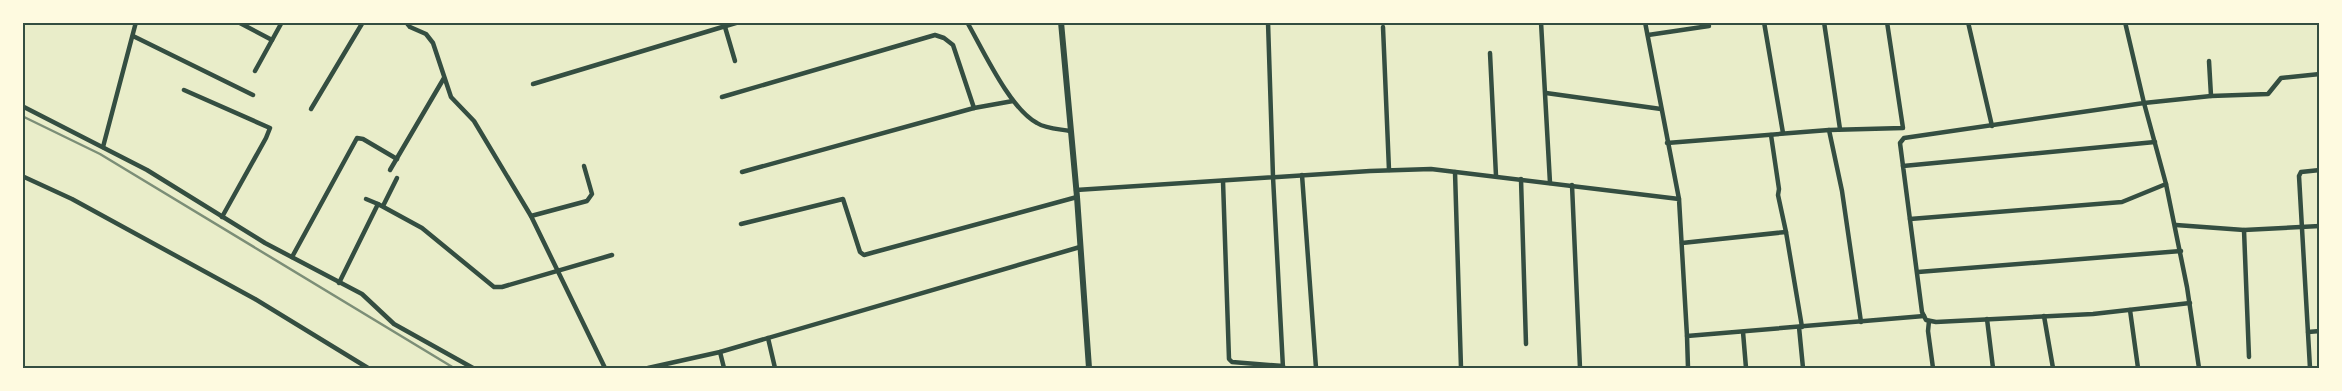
<svg xmlns="http://www.w3.org/2000/svg" width="2342" height="391" viewBox="0 0 2342 391" font-family="'Fira Sans Condensed',sans-serif">
<rect width="100%" height="100%" fill="#e9edc9"/>
<g fill="none" stroke-linecap="round" stroke-linejoin="round">
<!-- minor -->
<g stroke="#344e41" stroke-width="4.5">
<path d="M238,22L272,40"/>
<path d="M406,22L410,27L426,34L433,43L451,97L474,121L531,216L605,368"/>
<path d="M967,22C983,50 1010,109 1037,123C1046,129 1060,129 1070,131"/>
<path d="M1268,22L1273,177L1283,368"/>
<path d="M1541,22L1550,183"/>
<path d="M1645,22L1679,199"/>
<path d="M1764,22L1783,133"/>
<path d="M1824,22L1840,129"/>
<path d="M1968,22L1992,126"/>
<path d="M725,27L735,61"/>
<path d="M1383,27L1389,170"/>
<path d="M1648,35L1709,26"/>
<path d="M133,36L253,95"/>
<path d="M1490,53L1496,176"/>
<path d="M2209,61L2211,96"/>
<path d="M255,71L282,22"/>
<path d="M533,84L739,22"/>
<path d="M184,90L270,128L266,138L222,217"/>
<path d="M1546,93L1661,109"/>
<path d="M722,97L935,35L944,38L953,45L974,108"/>
<path d="M22,106L147,170L265,243L362,294L394,324L473,368"/>
<path d="M311,109L363,22"/>
<path d="M1829,130L1903,128L1887,22"/>
<path d="M2155,142L1903,166L1922,312L1926,320L1936,322L2093,314L2190,303"/>
<path d="M1667,143L1829,130L1842,191L1861,322"/>
<path d="M103,147L136,22"/>
<path d="M1903,166L1900,143L1904,138L2144,103L2125,22"/>
<path d="M390,170L444,78"/>
<path d="M742,172L974,108L1013,101"/>
<path d="M1455,172L1461,368"/>
<path d="M1302,175L1316,368"/>
<path d="M22,176L72,199L255,299L368,368"/>
<path d="M1521,179L1526,344"/>
<path d="M1223,181L1229,359L1232,362L1283,366"/>
<path d="M2166,184L2187,287L2199,368"/>
<path d="M1572,185L1580,368"/>
<path d="M1076,190L1370,171L1431,169L1679,199L1687,336L1924,316"/>
<path d="M366,199L378,204"/>
<path d="M383,206L397,178"/>
<path d="M531,216L587,201L592,194L584,166"/>
<path d="M1910,219L2122,202L2166,184L2144,103L2211,96L2268,94L2281,78L2320,74"/>
<path d="M741,224L843,199L860,252L864,255L1077,197"/>
<path d="M2176,225L2244,230L2320,226"/>
<path d="M2244,230L2249,357"/>
<path d="M1786,232L1802,327"/>
<path d="M1682,243L1786,232L1778,195L1779,189L1771,135"/>
<path d="M292,257L357,138L363,139L397,159"/>
<path d="M1918,272L2181,251"/>
<path d="M339,283L378,204L422,228L494,287H502L612,255"/>
<path d="M2130,310L2138,368"/>
<path d="M2044,316L2053,368"/>
<path d="M1987,319L1993,368"/>
<path d="M1929,321L1928,331L1933,368"/>
<path d="M1799,327L1803,368"/>
<path d="M1743,332L1746,368"/>
<path d="M2308,332L2320,331"/>
<path d="M1687,336L1688,368"/>
<path d="M768,338L775,368"/>
<path d="M720,352L724,368"/>
<path d="M648,368L720,352L1080,247"/>
<path d="M2310,368L2299,176L2301,172L2320,170"/>
</g>
<!-- secondary -->
<path stroke="#344e41" stroke-width="6" d="M1061,22L1077,197L1089,368"/>
<!-- rail -->
<path stroke="#7c8e77" stroke-width="2.5" d="M22,116L100,154L454,368"/>
</g>
<!-- border -->
<rect width="2342" height="391" fill="none" stroke="#fefae0" stroke-width="48"/>
<rect x="24" y="24" width="2294" height="343" fill="none" stroke="#344e41" stroke-width="2"/>
</svg>
